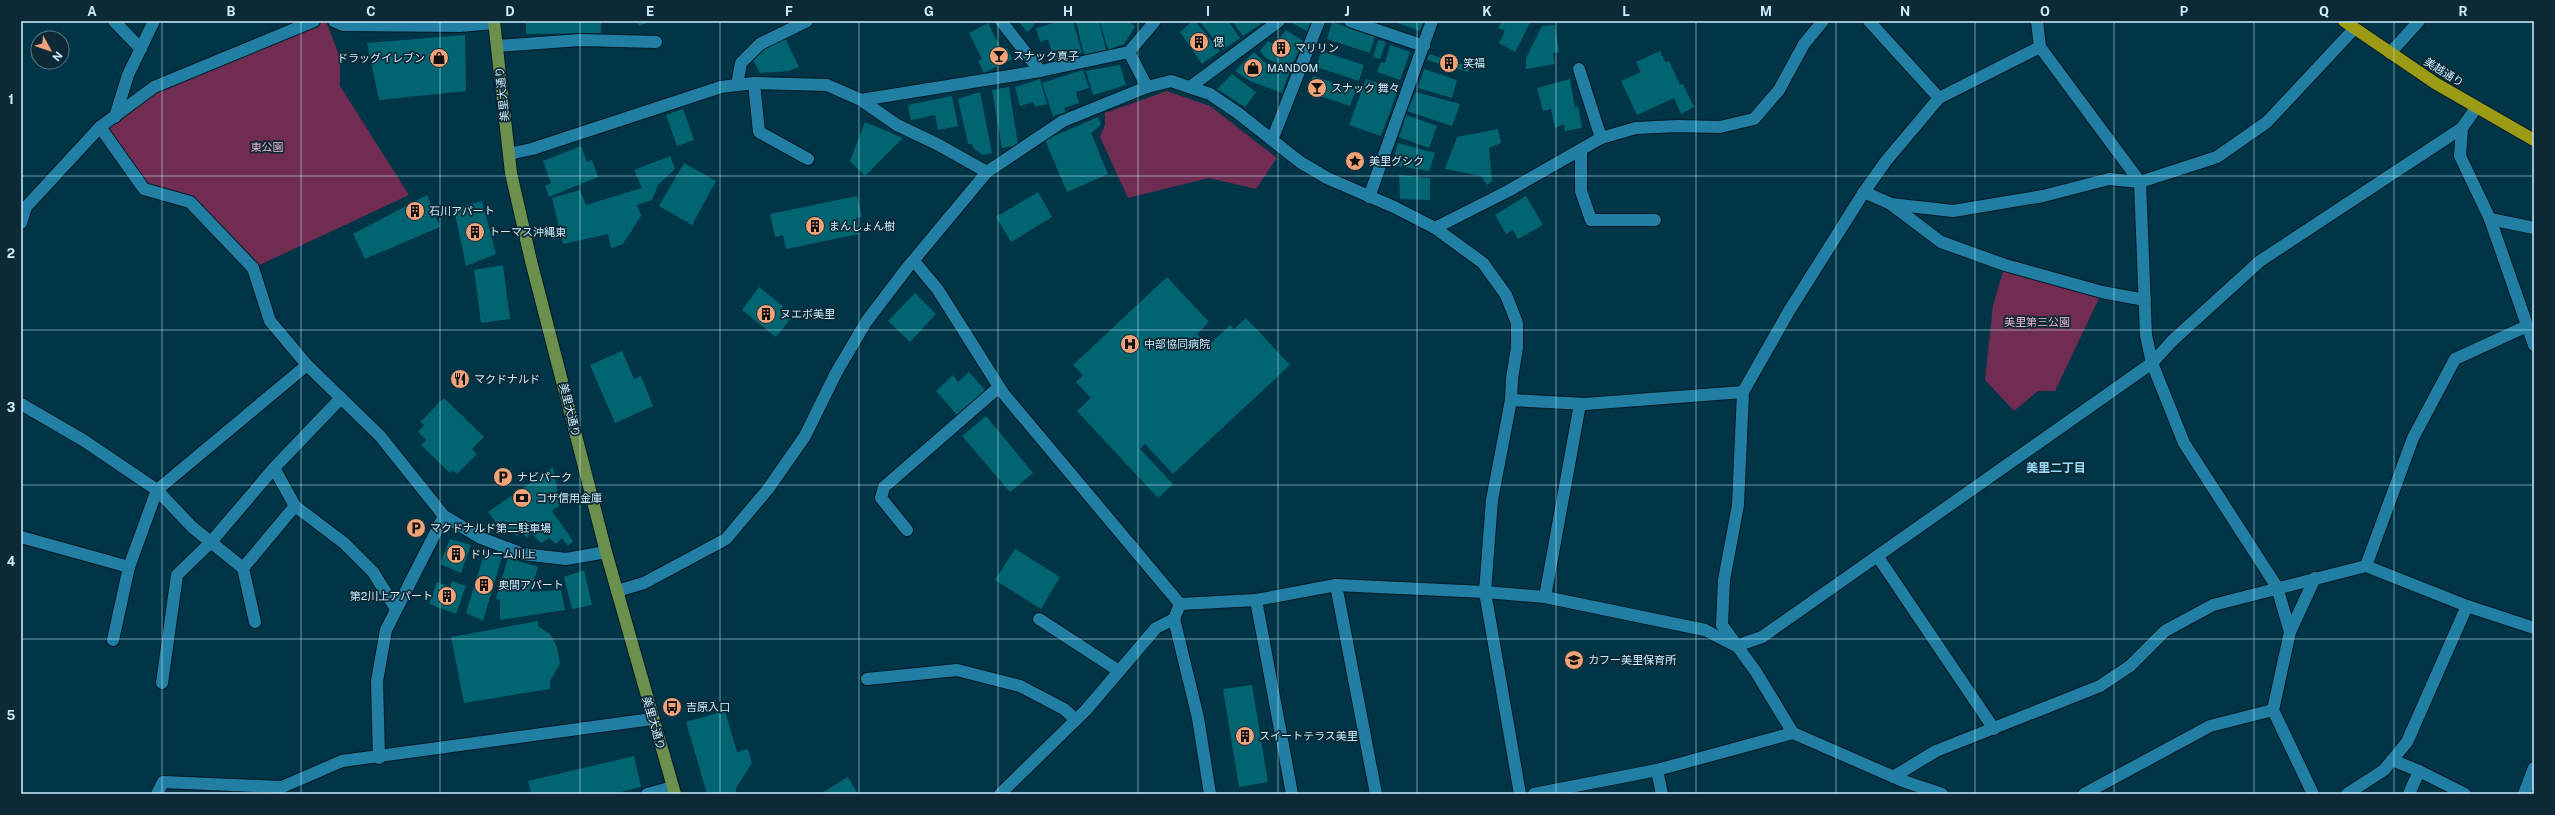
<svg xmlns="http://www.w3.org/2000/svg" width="2555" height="815" viewBox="0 0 2555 815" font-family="'Public Sans','Noto Sans JP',sans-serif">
<rect width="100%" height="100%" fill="#003447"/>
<!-- green -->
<g fill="#702d51">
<path d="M314,21H326L340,58V86L409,195L253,268L190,202L144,189L100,127L154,87Z"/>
<path d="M1167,91L1210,106L1277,158L1256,189L1209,178L1128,198L1100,137L1105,125V113Z"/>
<path d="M2005,265L2102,292L2055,391H2038L2014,411L1985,380L1993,305Z"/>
</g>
<!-- building -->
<g fill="#006471">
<path d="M526,21H601V33L526,34Z"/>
<path d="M637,21H652L639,26Z"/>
<path d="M1018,21H1032L1035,25L1027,32Z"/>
<path d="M1061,21H1073L1082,53L1054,61L1048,39L1040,42L1036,28Z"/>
<path d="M1076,21H1099L1106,50L1084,55Z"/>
<path d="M1129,21L1135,27L1124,44L1108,50L1100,22Z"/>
<path d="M1192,21H1195L1220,51L1202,64L1180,32Z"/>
<path d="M1199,21H1228L1240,38L1223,50Z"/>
<path d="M1232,21H1258L1261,24L1243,36Z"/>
<path d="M1294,21H1311L1307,31L1292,23Z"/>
<path d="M1392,21H1423L1420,31Z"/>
<path d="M1502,21H1531L1515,52L1499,43L1505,31L1498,28Z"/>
<path d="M1332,22L1375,37L1370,53L1327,39Z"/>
<path d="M988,23L1002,51L1007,48L1012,59L984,73L978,61L982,59L969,33Z"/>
<path d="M1555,25L1559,52L1553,53L1555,64L1526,69V58L1542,26Z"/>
<path d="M1286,30L1303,41L1291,68L1267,59L1260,51L1268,41L1274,45Z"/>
<path d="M465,35L466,91L379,100L367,43Z"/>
<path d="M784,36L799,67L789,71L760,73L753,60L767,44Z"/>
<path d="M1378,40L1386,42L1380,59L1373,57Z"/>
<path d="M1390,45L1410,52L1400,80L1377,72L1381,62L1385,63Z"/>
<path d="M1321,51L1364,65L1359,81L1316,67Z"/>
<path d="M1660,51L1665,62L1669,61L1680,85L1683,84L1694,107L1681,114L1674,98L1637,115L1621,81L1641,72L1636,62Z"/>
<path d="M1254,52L1264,62L1290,70L1282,93L1250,81L1235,71Z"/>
<path d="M1429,54L1470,67L1468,72L1427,60Z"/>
<path d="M1120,65L1126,85L1093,95L1086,71Z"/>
<path d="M1424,69L1457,80L1452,98L1418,88Z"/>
<path d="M1083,70L1089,88L1076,92L1079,103L1064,108L1066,112L1053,116L1042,83Z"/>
<path d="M1232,74L1256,92L1245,107L1217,89Z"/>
<path d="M1313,76L1356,90L1350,106L1307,92Z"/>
<path d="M1040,79L1047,104L1035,107L1033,102L1020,106L1015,87Z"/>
<path d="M1366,79L1398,90L1381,136L1349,125Z"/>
<path d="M1570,79L1575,107L1578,106L1582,128L1565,131L1564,124L1555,128L1551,109L1543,111L1537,88Z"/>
<path d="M1009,87L1018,145L1002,148L992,90Z"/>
<path d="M980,92L992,153L983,155L974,149L972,144H968L958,99Z"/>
<path d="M1416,92L1460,104L1452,126L1407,111Z"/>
<path d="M952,96L958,126L938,130L935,115L911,120L908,105Z"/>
<path d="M683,109L694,140L677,146L666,115Z"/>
<path d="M1406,115L1437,126L1429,148L1399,137Z"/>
<path d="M1098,117L1101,125L1091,133L1108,174L1067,192L1045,140Z"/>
<path d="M865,122L903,138L865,176L850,161Z"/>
<path d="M1498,129L1501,143L1489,148L1492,181L1487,185L1481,176L1445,169L1457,137Z"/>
<path d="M1398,143L1435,153L1429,171L1392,165Z"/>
<path d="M581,146L587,162L592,160L598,177L549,197L545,186L551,183L543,161Z"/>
<path d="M670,156L675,169L658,185L652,200L637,205L641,216L623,244L611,248L608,234L563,244L552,198L580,190L586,205L642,188L634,170Z"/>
<path d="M684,163L716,181L692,225L659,206Z"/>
<path d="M1399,175L1430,178V200L1400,199Z"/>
<path d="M1038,192L1052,217L1011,242L996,217Z"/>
<path d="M427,195L440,227L365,259L353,234Z"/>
<path d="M857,196L862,217L856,218L859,234L786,249L783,235L775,237L770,214Z"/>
<path d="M1526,196L1543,225L1518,239L1513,230L1506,234L1495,215Z"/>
<path d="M482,201L496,254L466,266L454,209Z"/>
<path d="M503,265L510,319L481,323L474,270Z"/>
<path d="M1167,277L1209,322L1197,334L1208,346L1230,325L1234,329L1246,318L1290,365L1173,474L1145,444L1140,449L1173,484L1158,498L1077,411L1091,398L1076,382L1083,375L1073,365Z"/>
<path d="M759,287L783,306L780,310L791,318L776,337L742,310Z"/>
<path d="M915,293L936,314L910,342L888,321Z"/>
<path d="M622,351L634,379L641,376L653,406L615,423L590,365Z"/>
<path d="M969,372L985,390L957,415L936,391L953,375L958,382Z"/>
<path d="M444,398L484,437L472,449L477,454L457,474L453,470L450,473L421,445L426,440L418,432L424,425L420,422Z"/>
<path d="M986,416L1033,473L1010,492L962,436Z"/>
<path d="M553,467L560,505L552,511L573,541L568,546L562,538L556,544L549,538L541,543L531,533L527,538L522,531L517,536L510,530L505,535L488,512Z"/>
<path d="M450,539L471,545L461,573L440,564Z"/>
<path d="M1015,549L1060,577L1041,609L995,580Z"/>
<path d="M485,551L502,557L483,621L466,613Z"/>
<path d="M508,558L538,567L530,592L561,590L565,610L500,620V601L496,598Z"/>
<path d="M584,570L592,605L572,609L564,577Z"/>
<path d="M452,581L466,586L456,614L429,604L437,582L450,587Z"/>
<path d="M538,621V626L550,634L557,647L560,664L550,681V689L464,703L451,637Z"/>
<path d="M1252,685L1268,782L1239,787L1223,689Z"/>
<path d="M725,711L737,752L748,749L752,763L736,788V794H707L686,722Z"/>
<path d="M634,756L641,787L612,794H531L528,781Z"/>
<path d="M848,777L858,794H820Z"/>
</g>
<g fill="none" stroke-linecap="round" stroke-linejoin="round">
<!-- minor casing -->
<g stroke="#001a25" stroke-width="14">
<g id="minor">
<path d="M114,21L141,49"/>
<path d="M334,21L343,25L460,26L494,23"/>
<path d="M1001,21L1040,71"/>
<path d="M1350,21L1424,46"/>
<path d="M1869,21L1939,98"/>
<path d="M2037,21L2040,47L2140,182L2146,335L2152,363L2184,443L2277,587L2290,632L2273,710L2313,794"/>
<path d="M497,46L580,40L656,42"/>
<path d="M1129,52L1147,87"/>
<path d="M2390,53L2419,21"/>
<path d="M1579,69L1601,138"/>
<path d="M754,83L759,132L808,159"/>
<path d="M737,85L741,63L760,44L807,21"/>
<path d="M1190,87L1279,21"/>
<path d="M861,100L1040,71L1129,52L1155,21"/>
<path d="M2476,108L2462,128L2460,156L2490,219L2534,345"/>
<path d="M115,117L128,75L154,21"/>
<path d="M100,127L144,189L190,202L253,268L270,321L307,365L380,436L444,516L481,538L523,554L566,559L606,552"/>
<path d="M1272,140L1319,21"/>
<path d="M1581,150V191L1591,220H1655"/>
<path d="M509,154L532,149L721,87L754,83L827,85L861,100L897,125L937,144L987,172"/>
<path d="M1864,192L1891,204L1953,211L2043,196L2109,179L2140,182L2217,157L2267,122L2354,29"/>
<path d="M1369,197L1432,21"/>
<path d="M1892,205L1941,242L2005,265L2102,292L2145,300"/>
<path d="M2490,219L2534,228"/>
<path d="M21,223L26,207L100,127L154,87L314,21"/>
<path d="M1435,228L1508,191L1601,138L1636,128L1677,126L1720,127L1754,119L1779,90L1804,44L1823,21"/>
<path d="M914,261L938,290L1003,393L1180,604"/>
<path d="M1511,400L1585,404L1743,392"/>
<path d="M21,404L83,440L157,490L192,527L243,568L255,622"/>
<path d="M274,468L295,506L344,543L373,572L396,609"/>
<path d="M907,530L881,498L884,487L999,387"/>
<path d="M21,537L129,567"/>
<path d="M1878,557L1994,729"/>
<path d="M2366,566L2413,438L2455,359L2527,326"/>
<path d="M243,568L295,506"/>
<path d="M1336,585L1376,794"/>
<path d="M617,591L644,583L726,539L768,489L805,436L836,373L866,322L907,268L987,172L1063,121L1147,87L1171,81L1210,94L1238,113L1300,162L1327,178L1394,207L1435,228L1483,263L1506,295L1517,323V348L1512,378L1511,400L1492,500L1485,592L1520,794"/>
<path d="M1545,597L1580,404"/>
<path d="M1256,600L1292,794"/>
<path d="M1039,619L1119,671"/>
<path d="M1174,619L1198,718L1210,794"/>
<path d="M2290,632L2315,578"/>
<path d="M113,640L129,567L157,490L307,365"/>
<path d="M867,679L957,670L1020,686L1064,709L1076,720"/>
<path d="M162,683L177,575L211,542L274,468L341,398"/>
<path d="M379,758L377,681L386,630L444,516"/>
<path d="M2392,760L2419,771L2465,794"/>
<path d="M1657,770L1662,794"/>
<path d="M1893,777L1936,751L2100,686L2130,666L2165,631L2213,605L2366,566L2467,606L2534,628"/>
<path d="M157,794L163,782L282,787L342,761L652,719"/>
<path d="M647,794L673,787"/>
<path d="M1000,794L1086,710L1156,628L1174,619L1180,604L1256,600L1336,585L1485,592L1545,597L1705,630L1736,646L1762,637L2152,363L2173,340L2260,261L2462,128"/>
<path d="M1534,794L1657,770L1793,733"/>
<path d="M1942,794L1903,781L1793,733L1756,672L1722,625L1724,580L1738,505L1743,392L1789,311L1864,192L1886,161L1939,98L2040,47"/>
<path d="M2084,794L2210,726L2273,710"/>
<path d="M2347,794L2384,770L2407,742L2467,606"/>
<path d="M2409,794L2419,771"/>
<path d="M2524,794L2534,768"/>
</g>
</g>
<!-- major casing -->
<g stroke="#001a25" stroke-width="14">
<path id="major" d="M494,21L511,173L531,261L606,552L675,794"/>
</g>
<!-- highway casing -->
<g stroke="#001a25" stroke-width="14">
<path id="highway" d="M2344,21L2435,83L2534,140"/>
</g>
<!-- minor -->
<use href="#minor" stroke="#227fa4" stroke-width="12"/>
<!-- major -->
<use href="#major" stroke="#6b904e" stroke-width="12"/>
<!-- highway -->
<use href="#highway" stroke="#9b9b15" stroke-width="12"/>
</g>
<!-- grid -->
<path fill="none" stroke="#ceeeff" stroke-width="1" stroke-opacity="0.55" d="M162,21V794M301,21V794M440,21V794M580,21V794M720,21V794M859,21V794M998,21V794M1138,21V794M1278,21V794M1417,21V794M1556,21V794M1696,21V794M1836,21V794M1975,21V794M2114,21V794M2254,21V794M2394,21V794M21,176H2534M21,330H2534M21,485H2534M21,639H2534"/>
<!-- icons -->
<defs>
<g id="building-disc" transform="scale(1)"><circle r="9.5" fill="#f0a378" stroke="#0d2935"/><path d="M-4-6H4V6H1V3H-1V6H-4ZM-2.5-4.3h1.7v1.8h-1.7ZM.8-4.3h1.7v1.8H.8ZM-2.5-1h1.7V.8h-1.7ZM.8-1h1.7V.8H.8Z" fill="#111"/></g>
<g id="bar-disc" transform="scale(1)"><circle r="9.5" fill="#f0a378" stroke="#0d2935"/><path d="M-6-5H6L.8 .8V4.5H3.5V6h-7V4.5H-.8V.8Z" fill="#111"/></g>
<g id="shop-disc" transform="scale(1)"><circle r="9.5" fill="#f0a378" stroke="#0d2935"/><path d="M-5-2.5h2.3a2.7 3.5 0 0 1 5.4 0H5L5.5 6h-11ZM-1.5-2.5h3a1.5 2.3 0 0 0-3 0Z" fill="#111"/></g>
<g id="sight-disc" transform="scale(1)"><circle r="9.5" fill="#f0a378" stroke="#0d2935"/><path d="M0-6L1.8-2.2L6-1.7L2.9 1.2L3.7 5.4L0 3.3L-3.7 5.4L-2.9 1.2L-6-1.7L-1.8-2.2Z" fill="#111"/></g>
<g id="hospital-disc" transform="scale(1)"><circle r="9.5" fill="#f0a378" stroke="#0d2935"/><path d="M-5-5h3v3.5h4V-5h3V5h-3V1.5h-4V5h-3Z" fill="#111"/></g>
<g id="restaurant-disc" transform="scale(1)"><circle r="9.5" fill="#f0a378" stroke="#0d2935"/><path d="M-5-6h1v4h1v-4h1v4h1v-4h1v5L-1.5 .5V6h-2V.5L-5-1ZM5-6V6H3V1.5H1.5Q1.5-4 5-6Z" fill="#111"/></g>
<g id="parking-disc" transform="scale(1)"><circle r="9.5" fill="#f0a378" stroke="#0d2935"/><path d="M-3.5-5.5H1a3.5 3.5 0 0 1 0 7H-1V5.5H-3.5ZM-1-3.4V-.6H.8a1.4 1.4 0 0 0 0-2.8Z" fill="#111"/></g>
<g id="bank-disc" transform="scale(1)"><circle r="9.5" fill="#f0a378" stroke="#0d2935"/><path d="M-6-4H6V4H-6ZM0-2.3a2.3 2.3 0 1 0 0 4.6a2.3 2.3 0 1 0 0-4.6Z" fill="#111"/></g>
<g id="school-disc" transform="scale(1)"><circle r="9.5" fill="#f0a378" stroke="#0d2935"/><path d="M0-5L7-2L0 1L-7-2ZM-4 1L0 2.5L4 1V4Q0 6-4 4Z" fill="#111"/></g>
<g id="bus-disc" transform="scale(1)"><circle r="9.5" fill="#f0a378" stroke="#0d2935"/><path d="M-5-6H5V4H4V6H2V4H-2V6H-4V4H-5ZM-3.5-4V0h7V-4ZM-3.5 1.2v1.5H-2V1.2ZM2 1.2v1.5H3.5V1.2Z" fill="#111"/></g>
</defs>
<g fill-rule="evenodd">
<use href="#building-disc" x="1199" y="42"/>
<use href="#building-disc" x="1281" y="48"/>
<use href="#bar-disc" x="999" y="56"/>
<use href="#shop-disc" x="439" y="58"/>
<use href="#building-disc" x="1449" y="63"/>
<use href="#shop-disc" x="1253" y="68"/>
<use href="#bar-disc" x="1317" y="88"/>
<use href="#sight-disc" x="1355" y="161"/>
<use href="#building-disc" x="415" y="211"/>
<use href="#building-disc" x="815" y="226"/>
<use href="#building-disc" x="475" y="232"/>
<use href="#building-disc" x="766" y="314"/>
<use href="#hospital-disc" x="1130" y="344"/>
<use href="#restaurant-disc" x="460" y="379"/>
<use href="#parking-disc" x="503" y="477"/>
<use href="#bank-disc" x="522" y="498"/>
<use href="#parking-disc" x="416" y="528"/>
<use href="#building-disc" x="456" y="554"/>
<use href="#building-disc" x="484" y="585"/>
<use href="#building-disc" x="447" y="596"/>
<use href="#school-disc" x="1574" y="660"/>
<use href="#bus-disc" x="672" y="707"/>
<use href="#building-disc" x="1245" y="736"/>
</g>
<g text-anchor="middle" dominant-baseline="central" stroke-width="3.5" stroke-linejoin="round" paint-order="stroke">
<!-- poi labels -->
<g font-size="11" fill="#ceeeff" stroke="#0d2935" text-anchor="start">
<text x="1213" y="42">偲</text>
<text x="1295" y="48">マリリン</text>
<text x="1013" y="56">スナック真子</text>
<text x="425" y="58" text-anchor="end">ドラッグイレブン</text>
<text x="1463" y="63">笑福</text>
<text x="1267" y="68">MANDOM</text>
<text x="1331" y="88">スナック 舞々</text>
<text x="1369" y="161">美里グシク</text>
<text x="429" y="211">石川アパート</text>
<text x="829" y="226">まんしょん樹</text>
<text x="489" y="232">トーマス沖縄東</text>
<text x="780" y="314">ヌエボ美里</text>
<text x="1144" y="344">中部協同病院</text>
<text x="474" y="379">マクドナルド</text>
<text x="517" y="477">ナビパーク</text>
<text x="536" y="498">コザ信用金庫</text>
<text x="430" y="528">マクドナルド第二駐車場</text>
<text x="470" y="554">ドリーム川上</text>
<text x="498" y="585">奥間アパート</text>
<text x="433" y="596" text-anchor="end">第2川上アパート</text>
<text x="1588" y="660">カフー美里保育所</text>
<text x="686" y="707">吉原入口</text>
<text x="1259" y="736">スイートテラス美里</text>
</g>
<!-- street labels -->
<g font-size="11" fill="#ceeeff" stroke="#0d2935">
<text transform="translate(2444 72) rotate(32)">美越通り</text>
<text transform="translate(502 94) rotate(-96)">美里大通り</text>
<text transform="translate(570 410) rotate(76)">美里大通り</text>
<text transform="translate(654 723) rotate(74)">美里大通り</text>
</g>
<!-- park labels -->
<g font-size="11" fill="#f3b6d2" stroke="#0d2935">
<text x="267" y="147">東公園</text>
<text x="2037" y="322">美里第三公園</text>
</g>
<!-- neighbourhood labels -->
<g font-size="12" font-weight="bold" fill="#99dbfb" stroke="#0d2935">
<text x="2056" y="468">美里二丁目</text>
</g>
</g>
<!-- border -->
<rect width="2555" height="815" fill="none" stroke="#0d2935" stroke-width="44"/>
<!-- north arrow -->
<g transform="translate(50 50) rotate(130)"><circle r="19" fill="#0d2935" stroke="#5a7886"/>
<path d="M0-3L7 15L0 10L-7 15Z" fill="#f0a378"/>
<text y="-6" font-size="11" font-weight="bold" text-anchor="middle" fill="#ceeeff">N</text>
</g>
<rect x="22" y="22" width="2511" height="771" fill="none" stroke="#ceeeff" stroke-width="1.5"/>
<g font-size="13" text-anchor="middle" font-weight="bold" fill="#ceeeff">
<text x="92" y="16">A</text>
<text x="231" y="16">B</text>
<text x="371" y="16">C</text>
<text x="510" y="16">D</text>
<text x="650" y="16">E</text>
<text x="789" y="16">F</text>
<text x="929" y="16">G</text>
<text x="1068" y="16">H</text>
<text x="1208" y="16">I</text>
<text x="1347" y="16">J</text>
<text x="1487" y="16">K</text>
<text x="1626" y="16">L</text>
<text x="1766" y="16">M</text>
<text x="1905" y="16">N</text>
<text x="2045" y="16">O</text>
<text x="2184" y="16">P</text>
<text x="2324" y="16">Q</text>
<text x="2463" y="16">R</text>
<text x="11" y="104">1</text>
<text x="11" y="258">2</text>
<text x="11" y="412">3</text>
<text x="11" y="566">4</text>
<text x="11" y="720">5</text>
</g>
</svg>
